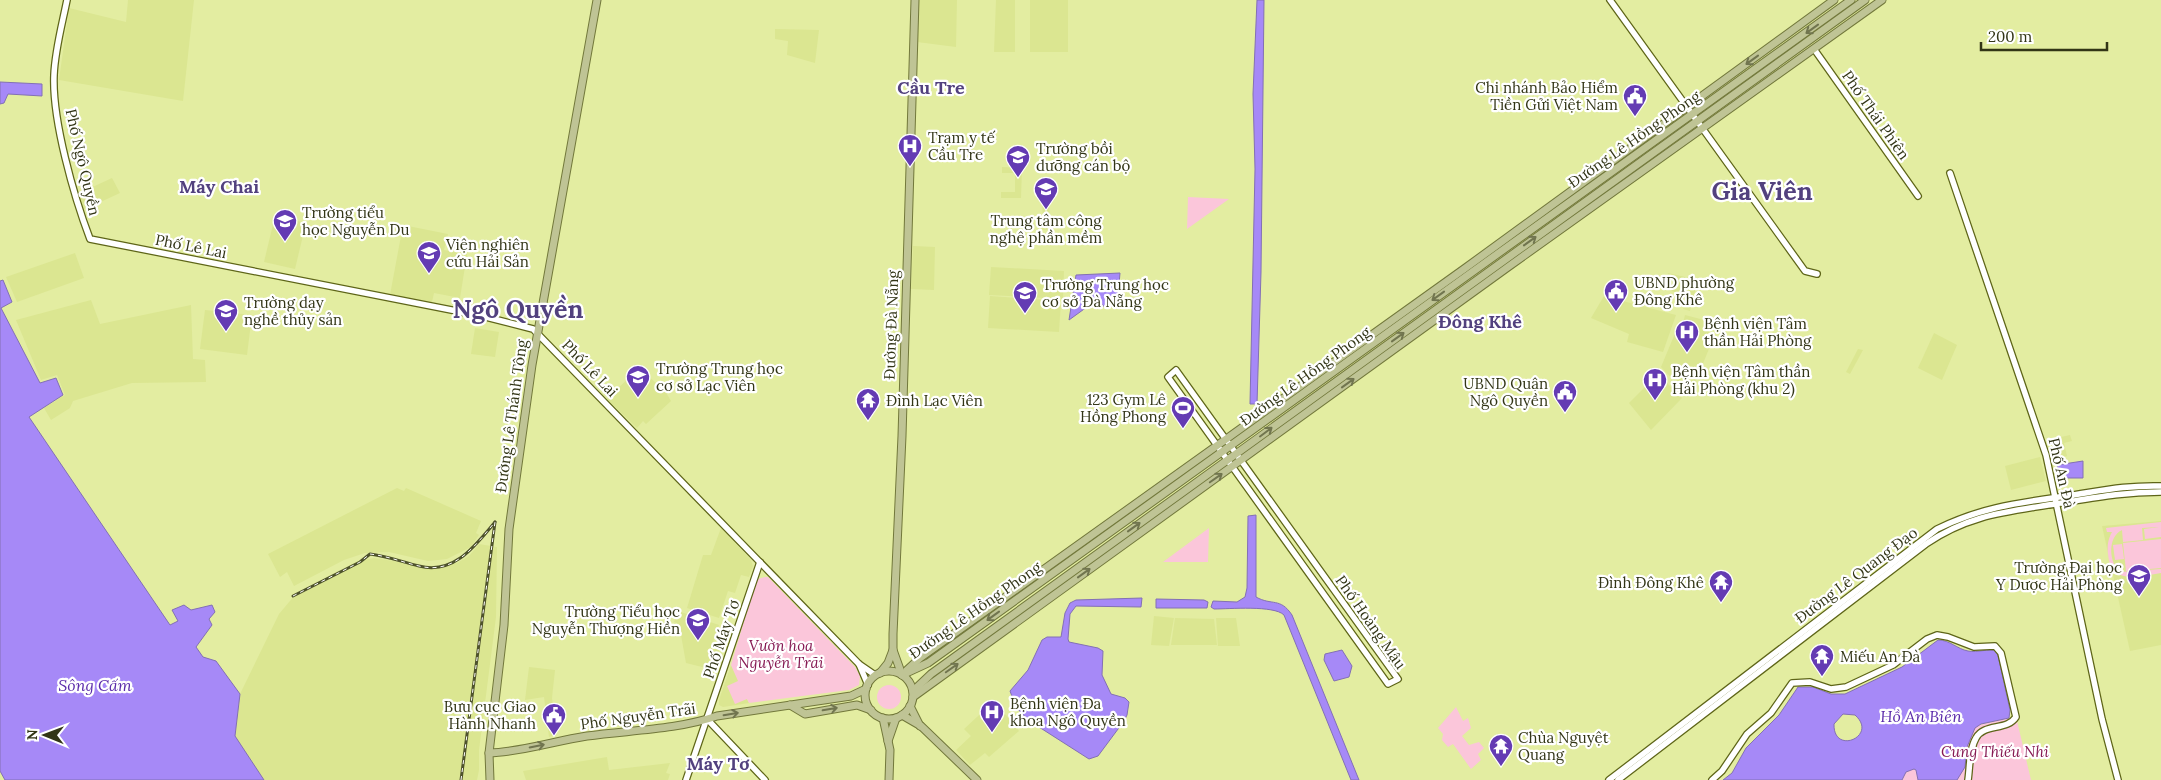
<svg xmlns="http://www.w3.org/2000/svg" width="2161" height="780" viewBox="0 0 2161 780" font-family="Lora,serif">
<rect width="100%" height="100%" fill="#e3eda1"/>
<!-- built -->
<g fill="#dbe691">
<path d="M128,0H194L183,101L59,80L69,8L126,22Z"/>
<path d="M919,0H957L956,47L917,42Z"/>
<path d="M996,0H1015V52H994Z"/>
<rect x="1030" y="0" width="38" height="52"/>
<path d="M775,29L819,30L815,63L787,55L788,41L775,39Z"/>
<path d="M1002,167L1022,168L1021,198H1001V192H1015V173H1002Z"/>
<path d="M112,178L120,193L79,212L71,197Z"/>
<path d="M1043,190H1050L1049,230H1042Z"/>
<path d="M275,216L306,223L295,269L264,262Z"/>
<path d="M403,225L448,234L444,250L467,254L460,298L434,293L432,302L390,295Z"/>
<path d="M913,246L935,247L934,290L911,289Z"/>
<path d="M75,253L84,278L17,302L6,277Z"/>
<path d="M991,267L1064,271L1063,299L989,295Z"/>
<path d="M1668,273L1698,280L1690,311L1683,309L1687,295L1663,289Z"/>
<path d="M990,296L1061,301L1059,332L988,328Z"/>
<path d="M1604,296L1676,315L1663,352L1627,342L1629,334L1591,318Z"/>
<path d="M91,300L100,324L191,305L193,359L205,360L206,382L132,383L73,401L70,408L51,420L44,408L65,395L57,375L41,380L16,320Z"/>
<path d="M205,310L252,315L247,355L200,349Z"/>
<path d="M1685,315L1712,322L1708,336L1713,339L1695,383L1686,393L1661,367L1676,331L1681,332Z"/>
<path d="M475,328L499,332L495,357L471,354Z"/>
<path d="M1934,333L1957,345L1942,380L1918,368Z"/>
<path d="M1858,349L1863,350L1850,374L1846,372Z"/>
<path d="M639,368L665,391L671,401L646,424L643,421L637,428L607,399Z"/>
<path d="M1658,374L1682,398L1651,430L1629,403Z"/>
<path d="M2070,435L2072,441L2064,443L2067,456L2062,457L2058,440L2061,439V437Z"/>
<path d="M2040,457L2046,481L2011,490L2005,466Z"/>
<path d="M397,488L404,491L406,488L481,521L476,533L479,535L471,547L447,559L428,561L389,552L365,553L344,560L294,586L287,572L280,577L268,554Z"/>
<path d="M2161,521V645L2130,651L2102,526Z"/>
<path d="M721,528L751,560L753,566L749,577L741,575L735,593L728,591L719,618L687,608L703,555H711Z"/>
<path d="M479,544L497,547L496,617L479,750V770L477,780H264L235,736L240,694L279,614L295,595L358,561L374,558L425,566H441L457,563L469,556Z"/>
<path d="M678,611L719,625L713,642L721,644L715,661L721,663L718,671L686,663L679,624L674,622Z"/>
<path d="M1154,616L1174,618L1169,646L1151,645Z"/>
<path d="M1175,618L1214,619L1217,645H1171Z"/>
<path d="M1216,618H1236L1240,646H1218Z"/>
<path d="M731,665L749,703L723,707L719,705V700Z"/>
<path d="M529,667L555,670L552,698L556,728L551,729L552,736L549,737L544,697L525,700Z"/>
<path d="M991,704L1006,715L1019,731L989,757L985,753L970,765L956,750L971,736L964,729Z"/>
<path d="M607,757L609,770L670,763L666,773L670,774L668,780H526L523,771Z"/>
</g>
<!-- green -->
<g fill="#fbc6da">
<path d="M1188,197L1229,199L1187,229Z"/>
<path d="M2161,522V537L2145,539L2144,529L2159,527L2142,528L2143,540L2123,542L2122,530C2107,537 2109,563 2120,572L2161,569V573C2139,576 2111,586 2108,554C2107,546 2108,539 2112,532H2107L2106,528Z"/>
<path d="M1209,528L1208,562H1163Z"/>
<path d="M2161,539V568L2126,571L2123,543Z"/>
<path d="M2122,544L2124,559L2115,560L2113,545Z"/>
<path d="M765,577H768L855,667L860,676L859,685L849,690L749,703L747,699L735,704L727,686L738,681L731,665L755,584L758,579Z"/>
<circle cx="889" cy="697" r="12"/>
<path d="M1456,707L1463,721L1468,718L1471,728L1462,736L1469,745L1479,742L1484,748L1478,754L1481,760L1471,769L1453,744L1448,747L1442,740L1443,734L1438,728Z"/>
<path d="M2009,718L2017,721L2031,780H1955L1963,747L1975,726Z"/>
<path d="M1916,766L1920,780H1902L1906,769Z"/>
</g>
<!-- water -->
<g fill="#a689f7" stroke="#8370b4" fill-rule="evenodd">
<path d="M1257,0H1264L1261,272L1257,404H1250L1255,169L1253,94Z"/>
<path d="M0,82L42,84V96L8,94L4,103L0,104Z"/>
<path d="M1120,273L1117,306H1107L1105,308L1098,299L1069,320L1076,275Z"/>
<path d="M3,280L12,302L1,308L40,383L56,378L63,395L29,417L170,625L178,621L172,610L184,605L191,610L212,605L215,612L209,619L212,625L196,647L203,657L216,661L240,694L235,736L264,780H5L0,771V281Z"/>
<path d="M2083,461V478H2059L2057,465Z"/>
<path d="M1256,515V597C1272,606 1280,597 1292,615L1359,780H1351L1284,615C1274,605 1229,609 1214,609L1211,607L1213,601L1237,602L1245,597L1247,588L1248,516Z"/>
<path d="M1142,598L1141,607L1076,606L1070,614L1068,639L1069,642L1098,648L1103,651L1102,675L1111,694L1125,698L1129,702L1127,715L1124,721L1098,756L1089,759L1028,720L1016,707L1010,691L1028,670L1042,640L1047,637H1061L1065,613L1070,603L1076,600Z"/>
<path d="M1156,599L1204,600L1208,602L1207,608H1156Z"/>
<path d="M1938,640C1950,640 1957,649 1968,651C1978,653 1988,648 1997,651L2010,710L2009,718L1981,724L1975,728L1967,747L1965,767L1957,780H1918L1916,770L1914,769L1906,772L1902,780H1723L1732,773L1746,748L1779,715L1798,687H1813L1831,694H1845L1902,667ZM1843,714L1855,715C1879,736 1833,756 1834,724Z"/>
<path d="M1342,650L1352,666L1349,677L1334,681L1324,660L1325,654Z"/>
</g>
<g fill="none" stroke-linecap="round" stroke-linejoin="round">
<!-- minor casing -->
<g stroke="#5e6518" stroke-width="8">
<g id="minor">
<path d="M67,0C62,25 55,50 54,75C52,120 74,197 90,239L482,316L533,329L859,664L875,675"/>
<path d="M1610,0L1805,271L1817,274"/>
<path d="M1814,49L1918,196"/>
<path d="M1950,173L2046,455L2102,719L2118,780"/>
<path d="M1176,370L1398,679L1388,684L1168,377Z"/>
<path d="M859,664L868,685"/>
<path d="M707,719L765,780"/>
<path d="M686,780L760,562"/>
<path d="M1609,780L1937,529C1982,507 2018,503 2066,496C2100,491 2126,485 2161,486"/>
<path d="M1618,780L1926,544C1968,515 2006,512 2055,504C2093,498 2122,492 2161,492"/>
<path d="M1712,780L1722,771L1747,734L1771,713L1792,683L1810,682L1831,689L1846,687L1893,665L1927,639L1937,635L1948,637L1974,647L1995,646L2001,653L2016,717C2007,731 1984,723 1976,738C1969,750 1970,767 1968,780"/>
</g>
</g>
<!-- major casing -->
<g stroke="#72783b" stroke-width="9">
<g id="major">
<path d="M907,670L920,658L1464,269L1834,0"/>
<circle cx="889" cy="695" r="24"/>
<path d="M880,673L888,663L893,650"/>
<path d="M902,675L928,663L1851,0"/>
<path d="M902,675L893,650V634L902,436L915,0"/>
<path d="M913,691L931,674L1865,0"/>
<path d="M913,697L1508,267L1882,0"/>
<path d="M790,705L805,714L857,705L871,710"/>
<path d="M910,706L920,726"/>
<path d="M902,715L921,726L977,780"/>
<path d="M883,718L890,750L889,780"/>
<path d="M888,741L896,718"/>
<path d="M489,753C522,752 554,741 587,736C630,730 676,730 717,716L851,696L866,689"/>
<path d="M490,780L489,753L504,625L509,529L532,365L597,0"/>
</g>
</g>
<!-- minor -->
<use href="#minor" stroke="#fff" stroke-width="5.5"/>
<!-- major -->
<use href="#major" stroke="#bfc495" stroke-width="7"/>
<!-- rail casing -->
<g stroke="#4e522c" stroke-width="3">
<g id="rail">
<path d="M293,596L360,562L370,554C387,556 402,562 419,566C454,575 475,546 495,522"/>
<path d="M461,780L495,522"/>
</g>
</g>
<!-- rail -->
<use href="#rail" stroke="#fff" stroke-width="1" stroke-dasharray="4" stroke-linecap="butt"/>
</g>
<!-- one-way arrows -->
<defs><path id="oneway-shaft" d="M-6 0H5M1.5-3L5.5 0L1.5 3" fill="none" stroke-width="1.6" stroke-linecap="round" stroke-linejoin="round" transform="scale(1.25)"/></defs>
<g stroke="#71754f">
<use href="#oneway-shaft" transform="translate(1812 29) rotate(144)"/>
<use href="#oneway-shaft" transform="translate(1752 60) rotate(144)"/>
<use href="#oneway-shaft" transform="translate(1530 241) rotate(-36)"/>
<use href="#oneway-shaft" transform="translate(1438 296) rotate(144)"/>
<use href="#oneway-shaft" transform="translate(1398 337) rotate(-36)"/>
<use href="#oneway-shaft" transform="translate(1348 383) rotate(-36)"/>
<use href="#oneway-shaft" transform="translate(1266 432) rotate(-37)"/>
<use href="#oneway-shaft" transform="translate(1216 478) rotate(-35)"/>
<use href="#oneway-shaft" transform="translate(1134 527) rotate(-36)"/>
<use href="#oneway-shaft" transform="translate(1084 573) rotate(-36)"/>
<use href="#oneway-shaft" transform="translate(993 616) rotate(144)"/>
<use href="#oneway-shaft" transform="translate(952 668) rotate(-35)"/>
<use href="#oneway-shaft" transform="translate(830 709) rotate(-10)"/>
<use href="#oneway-shaft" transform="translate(731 714) rotate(-9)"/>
<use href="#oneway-shaft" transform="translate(537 746) rotate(-11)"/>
</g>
<!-- icons -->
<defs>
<g id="civic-pin" transform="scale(1.25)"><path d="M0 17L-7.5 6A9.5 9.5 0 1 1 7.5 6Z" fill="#643bb3" stroke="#fff"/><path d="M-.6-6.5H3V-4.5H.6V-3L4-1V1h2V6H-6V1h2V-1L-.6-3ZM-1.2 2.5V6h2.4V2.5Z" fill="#fff"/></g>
<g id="hospital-pin" transform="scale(1.25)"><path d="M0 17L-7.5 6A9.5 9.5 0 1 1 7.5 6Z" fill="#643bb3" stroke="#fff"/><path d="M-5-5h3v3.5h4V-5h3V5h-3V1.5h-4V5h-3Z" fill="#fff"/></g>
<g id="university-pin" transform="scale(1.25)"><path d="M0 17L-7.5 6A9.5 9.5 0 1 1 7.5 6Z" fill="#643bb3" stroke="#fff"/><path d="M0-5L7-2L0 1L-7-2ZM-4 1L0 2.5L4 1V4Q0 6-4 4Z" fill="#fff"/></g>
<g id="school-pin" transform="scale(1.25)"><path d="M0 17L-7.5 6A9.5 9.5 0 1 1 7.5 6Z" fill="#643bb3" stroke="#fff"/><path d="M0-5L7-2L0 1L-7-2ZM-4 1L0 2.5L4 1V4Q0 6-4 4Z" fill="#fff"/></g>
<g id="temple-pin" transform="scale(1.25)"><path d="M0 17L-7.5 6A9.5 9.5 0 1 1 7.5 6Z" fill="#643bb3" stroke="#fff"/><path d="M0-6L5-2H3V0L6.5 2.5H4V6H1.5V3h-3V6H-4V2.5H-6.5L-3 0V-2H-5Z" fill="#fff"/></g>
<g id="stadium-pin" transform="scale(1.25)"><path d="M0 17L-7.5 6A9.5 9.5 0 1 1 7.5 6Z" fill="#643bb3" stroke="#fff"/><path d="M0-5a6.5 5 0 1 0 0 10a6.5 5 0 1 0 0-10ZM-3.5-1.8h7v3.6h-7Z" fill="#fff"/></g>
</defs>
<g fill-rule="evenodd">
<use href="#civic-pin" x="1635" y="96"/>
<use href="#hospital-pin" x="910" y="146"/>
<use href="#university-pin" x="1018" y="157"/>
<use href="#university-pin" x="1046" y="189"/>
<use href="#school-pin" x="285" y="221"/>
<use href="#university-pin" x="429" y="253"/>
<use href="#civic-pin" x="1616" y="291"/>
<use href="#school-pin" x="1025" y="293"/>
<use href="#school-pin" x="226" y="311"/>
<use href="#hospital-pin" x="1687" y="332"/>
<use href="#school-pin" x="638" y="377"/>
<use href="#hospital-pin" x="1655" y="380"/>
<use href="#civic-pin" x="1565" y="392"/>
<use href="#temple-pin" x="868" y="400"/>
<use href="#stadium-pin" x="1183" y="408"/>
<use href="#university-pin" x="2139" y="576"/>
<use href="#temple-pin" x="1721" y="582"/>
<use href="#school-pin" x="698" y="620"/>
<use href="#temple-pin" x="1822" y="656"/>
<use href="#hospital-pin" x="992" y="712"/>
<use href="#civic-pin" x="554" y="715"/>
<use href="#temple-pin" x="1501" y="746"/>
</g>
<g text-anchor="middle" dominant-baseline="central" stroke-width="4.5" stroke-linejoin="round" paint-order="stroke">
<!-- poi labels -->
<g font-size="15" fill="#323516" stroke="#fff" text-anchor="start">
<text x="1618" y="87" text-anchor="end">Chi nhánh Bảo Hiểm<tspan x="1618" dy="17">Tiền Gửi Việt Nam</tspan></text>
<text x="928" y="137">Trạm y tế<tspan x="928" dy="17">Cầu Tre</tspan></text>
<text x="1036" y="148">Trường bồi<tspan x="1036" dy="17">dưỡng cán bộ</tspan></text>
<text x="302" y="212">Trường tiểu<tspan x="302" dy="17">học Nguyễn Du</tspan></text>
<text x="1046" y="220" text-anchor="middle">Trung tâm công<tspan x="1046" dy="17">nghệ phần mềm</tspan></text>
<text x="446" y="244">Viện nghiên<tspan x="446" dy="17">cứu Hải Sản</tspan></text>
<text x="1634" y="282">UBND phường<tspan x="1634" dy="17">Đông Khê</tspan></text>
<text x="1042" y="284">Trường Trung học<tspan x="1042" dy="17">cơ sở Đà Nẵng</tspan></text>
<text x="244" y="302">Trường dạy<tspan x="244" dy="17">nghề thủy sản</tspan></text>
<text x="1704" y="323">Bệnh viện Tâm<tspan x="1704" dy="17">thần Hải Phòng</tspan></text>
<text x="656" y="368">Trường Trung học<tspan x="656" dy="17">cơ sở Lạc Viên</tspan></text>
<text x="1672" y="371">Bệnh viện Tâm thần<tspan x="1672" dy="17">Hải Phòng (khu 2)</tspan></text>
<text x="1548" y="383" text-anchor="end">UBND Quận<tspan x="1548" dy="17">Ngô Quyền</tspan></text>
<text x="1166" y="399" text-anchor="end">123 Gym Lê<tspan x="1166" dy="17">Hồng Phong</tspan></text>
<text x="886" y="400">Đình Lạc Viên</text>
<text x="2122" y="567" text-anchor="end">Trường Đại học<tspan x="2122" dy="17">Y Dược Hải Phòng</tspan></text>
<text x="1704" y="582" text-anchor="end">Đình Đông Khê</text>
<text x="680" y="611" text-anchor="end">Trường Tiểu học<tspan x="680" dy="17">Nguyễn Thượng Hiền</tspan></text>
<text x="1840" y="656">Miếu An Đà</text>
<text x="1010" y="703">Bệnh viện Đa<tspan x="1010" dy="17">khoa Ngô Quyền</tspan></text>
<text x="536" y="706" text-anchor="end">Bưu cục Giao<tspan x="536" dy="17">Hành Nhanh</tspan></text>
<text x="1518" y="737">Chùa Nguyệt<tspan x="1518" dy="17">Quang</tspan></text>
</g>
<!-- street labels -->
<g font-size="15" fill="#323516" stroke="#fff">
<text transform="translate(1876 115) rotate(55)">Phố Thái Phiên</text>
<text transform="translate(1634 139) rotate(-35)">Đường Lê Hồng Phong</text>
<text transform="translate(83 162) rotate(77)">Phố Ngô Quyền</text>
<text transform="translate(191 246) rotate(11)">Phố Lê Lai</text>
<text transform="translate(891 325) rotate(-88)">Đường Đà Nẵng</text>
<text transform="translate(590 368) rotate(46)">Phố Lê Lai</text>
<text transform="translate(1305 376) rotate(-36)">Đường Lê Hồng Phong</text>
<text transform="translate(511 416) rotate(-82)">Đường Lê Thánh Tông</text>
<text transform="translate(2062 473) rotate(77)">Phố An Đà</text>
<text transform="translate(1856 575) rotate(-37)">Đường Lê Quang Đạo</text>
<text transform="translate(975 610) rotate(-35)">Đường Lê Hồng Phong</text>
<text transform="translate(1371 622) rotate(55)">Phố Hoàng Mậu</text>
<text transform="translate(721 639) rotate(-71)">Phố Máy Tơ</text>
<text transform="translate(638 716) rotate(-8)">Phố Nguyễn Trãi</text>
</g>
<!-- park labels -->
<g font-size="15" font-style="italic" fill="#861a53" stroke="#fff">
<text x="781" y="645">Vườn hoa<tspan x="781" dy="17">Nguyễn Trãi</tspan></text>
<text x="1995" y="751">Cung Thiếu Nhi</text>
</g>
<!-- water labels -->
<g font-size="16" font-style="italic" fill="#5b2baa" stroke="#fff">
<text x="95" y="685">Sông Cấm</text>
<text x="1921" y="716">Hồ An Biên</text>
</g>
<!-- quarter labels -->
<g font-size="18" font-weight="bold" fill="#52417e" stroke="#fff">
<text x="931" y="87">Cầu Tre</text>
<text x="219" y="186">Máy Chai</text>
<text x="1480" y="321">Đông Khê</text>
<text x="718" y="763">Máy Tơ</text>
</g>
<!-- town labels -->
<g font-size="25" font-weight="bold" fill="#52417e" stroke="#fff">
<text x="1762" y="191">Gia Viên</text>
<text x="518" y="309">Ngô Quyền</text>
</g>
</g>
<!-- north arrow -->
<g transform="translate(45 735) rotate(271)" stroke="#ffffff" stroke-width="4" paint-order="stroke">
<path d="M0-4L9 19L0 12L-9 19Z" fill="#323516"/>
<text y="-8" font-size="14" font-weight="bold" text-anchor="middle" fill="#323516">N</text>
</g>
<!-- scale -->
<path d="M1981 42v8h126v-8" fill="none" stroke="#323516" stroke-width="2.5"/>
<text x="1988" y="42" font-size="15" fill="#323516" stroke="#ffffff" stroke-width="4" paint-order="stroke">200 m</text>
</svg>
